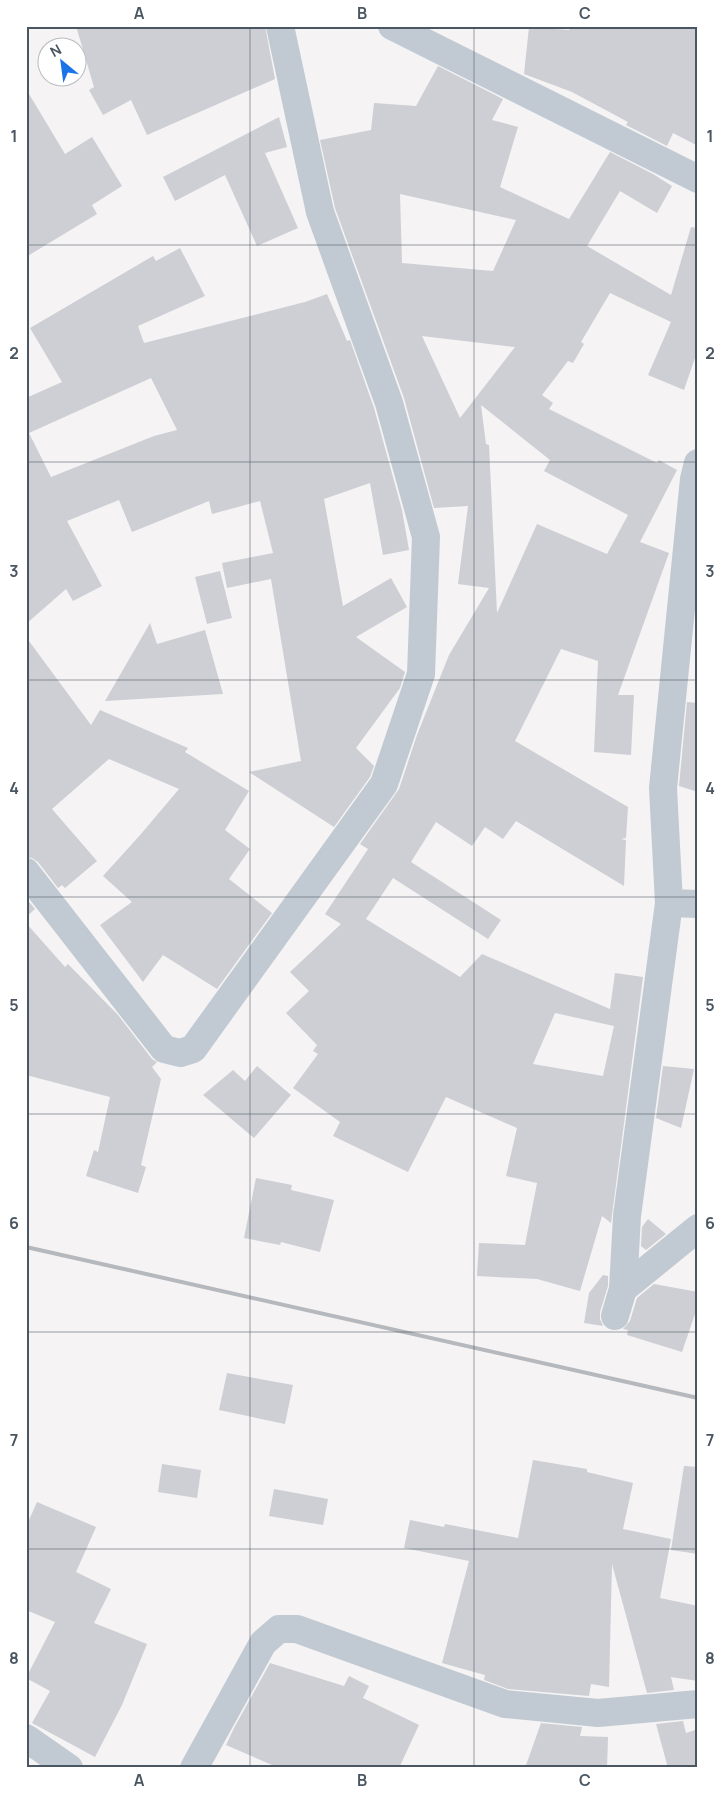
<svg xmlns="http://www.w3.org/2000/svg" width="724" height="1794" viewBox="0 0 724 1794" font-family="Manrope,sans-serif">
<rect width="100%" height="100%" fill="#f5f3f3"/>
<!-- building -->
<g fill="#cdcfd5" fill-rule="evenodd">
<path d="M76,26H265L275,79L147,135L131,100L103,115L89,90L94,87Z"/>
<path d="M571,26H698V146L673,133L667,146L626,125L628,122L572,92L524,74L529,27L569,30Z"/>
<path d="M438,66L503,99L492,120L518,127L500,187L569,219L610,152L653,174L672,186L657,213L620,191L587,246L671,295L691,227L698,228V349L684,390L648,375L671,322L610,293L581,342L584,344L573,363L568,361L542,395L553,403L549,409L657,463L659,460L677,470L640,542L669,553L618,695H634L631,755L594,752L598,661L561,649L515,741L628,807L626,838L621,839L626,840L624,886L516,821L503,839L485,827L472,846L436,822L411,862L501,920L488,939L393,878L366,919L460,977L482,954L610,1009L615,973L643,977L611,1223L602,1216L580,1291L537,1279L477,1276L479,1243L525,1245L537,1183L506,1176L517,1128L446,1097L408,1172L333,1136L340,1122L293,1088L318,1054L313,1051L317,1045L286,1013L309,991L290,972L341,924L325,914L368,849L360,844L399,789L417,735L449,655L489,588L458,584L468,506L434,508L404,398L335,208L320,140L371,130L374,103L416,106ZM400,194L516,220L493,271L402,263ZM422,336L515,347L460,418ZM481,405L550,460L544,471L628,515L607,554L537,524L497,613L489,445L486,444ZM555,1013L614,1026L603,1076L533,1064Z"/>
<path d="M26,89L65,154L92,137L122,186L92,205L97,214L26,257Z"/>
<path d="M279,117L287,147L265,153L298,228L257,246L225,175L175,201L163,177Z"/>
<path d="M180,248L205,296L138,326L144,343L305,302L327,294L347,341L350,340L374,408L402,510L409,550L383,555L370,483L324,499L343,606L391,578L407,607L356,637L405,672L400,688L356,748L374,766L370,777L334,827L249,772L301,761L271,579L227,588L222,563L273,553L260,501L212,514L209,501L132,532L119,500L67,521L102,586L73,601L66,589L26,624V398L62,382L30,328L153,256L156,261ZM151,378L177,430L154,436L51,477L29,433Z"/>
<path d="M220,571L232,618L207,624L195,577Z"/>
<path d="M150,623L157,644L205,630L223,694L105,701Z"/>
<path d="M26,637L91,725L100,710L188,748L185,752L249,791L225,830L250,849L229,879L272,913L217,989L163,955L143,982L100,925L132,902L103,876L141,834L179,789L109,759L52,809L97,861L65,888L62,885L58,888L38,862L32,858L26,857Z"/>
<path d="M687,702L698,703V792L679,786Z"/>
<path d="M26,898L35,909L26,917Z"/>
<path d="M26,923L65,967L68,964L118,1015L152,1059L157,1062L152,1067L161,1079L141,1165L146,1167L138,1193L86,1176L94,1150L98,1152L110,1097L26,1075Z"/>
<path d="M257,1066L291,1095L254,1138L203,1095L233,1070L245,1081Z"/>
<path d="M663,1066L694,1069L681,1128L656,1118Z"/>
<path d="M256,1178L292,1185L291,1190L334,1200L320,1252L281,1242L280,1245L244,1238Z"/>
<path d="M648,1219L666,1234L646,1250L641,1246L642,1227Z"/>
<path d="M603,1275L608,1276V1286L600,1312V1319L603,1326L584,1323L589,1293Z"/>
<path d="M654,1284L698,1292V1305L682,1352L627,1335L628,1330L623,1329L630,1321L637,1298Z"/>
<path d="M227,1373L293,1385L285,1424L219,1410Z"/>
<path d="M533,1460L587,1469V1472L633,1483L623,1529L671,1539L660,1598L698,1606V1681L671,1677L674,1690L647,1693L612,1564L609,1687L591,1684L589,1696L508,1689L484,1680L485,1675L442,1663L469,1561L404,1548L410,1520L444,1527L445,1524L518,1538Z"/>
<path d="M162,1464L201,1470L197,1498L158,1492Z"/>
<path d="M684,1466L698,1467V1554L671,1550Z"/>
<path d="M274,1489L328,1499L323,1525L269,1516Z"/>
<path d="M37,1502L96,1527L76,1572L111,1589L94,1623L147,1644L122,1705L95,1757L32,1723L50,1691L26,1678L55,1622L26,1610V1527Z"/>
<path d="M270,1663L344,1686L349,1676L369,1686L363,1698L419,1725L399,1768H279L226,1745L234,1728Z"/>
<path d="M683,1721L686,1733L698,1729V1768H668L656,1724Z"/>
<path d="M541,1723L582,1727L580,1736L608,1737L607,1768H525Z"/>
</g>
<g fill="none" stroke-linecap="round" stroke-linejoin="round">
<!-- street -->
<g stroke="#c1cad2" stroke-width="28">
<path d="M392,26L698,179"/>
<path d="M26,872L164,1049L180,1053L193,1049L384,784L421,674L426,537L389,403L320,212L280,26"/>
<path d="M669,903L698,904"/>
<path d="M623,1289L698,1228"/>
<path d="M615,1316L623,1289L627,1216L669,903L663,788L694,479L698,463"/>
<path d="M26,1738L69,1768"/>
<path d="M194,1768L263,1643L279,1629H297L505,1704L598,1713L698,1704"/>
</g>
<!-- rail -->
<path stroke="#b5b8bd" stroke-width="4" d="M26,1247L698,1398"/>
</g>
<!-- grid -->
<path fill="none" stroke="#4a5661" stroke-width="1" stroke-opacity="0.55" d="M250,26V1768M474,26V1768M26,245H698M26,462H698M26,680H698M26,897H698M26,1114H698M26,1332H698M26,1549H698"/>
<!-- border -->
<rect width="724" height="1794" fill="none" stroke="#ffffff" stroke-width="55"/>
<!-- north arrow -->
<g transform="translate(62 62) rotate(331)"><circle r="24" fill="#ffffff" stroke="#b7bbc0"/>
<path d="M0-4L9 19L0 12L-9 19Z" fill="#1a73e8"/>
<text y="-8" font-size="14" font-weight="bold" text-anchor="middle" fill="#4a5661">N</text>
</g>
<rect x="28" y="28" width="668" height="1738" fill="none" stroke="#4a5661" stroke-width="2"/>
<g font-size="16" text-anchor="middle" font-weight="bold" fill="#4a5661">
<text x="139" y="19">A</text>
<text x="362" y="19">B</text>
<text x="585" y="19">C</text>
<text x="14" y="142">1</text>
<text x="710" y="142">1</text>
<text x="14" y="359">2</text>
<text x="710" y="359">2</text>
<text x="14" y="577">3</text>
<text x="710" y="577">3</text>
<text x="14" y="794">4</text>
<text x="710" y="794">4</text>
<text x="14" y="1011">5</text>
<text x="710" y="1011">5</text>
<text x="14" y="1229">6</text>
<text x="710" y="1229">6</text>
<text x="14" y="1446">7</text>
<text x="710" y="1446">7</text>
<text x="14" y="1664">8</text>
<text x="710" y="1664">8</text>
<text x="139" y="1786">A</text>
<text x="362" y="1786">B</text>
<text x="585" y="1786">C</text>
</g>
</svg>
